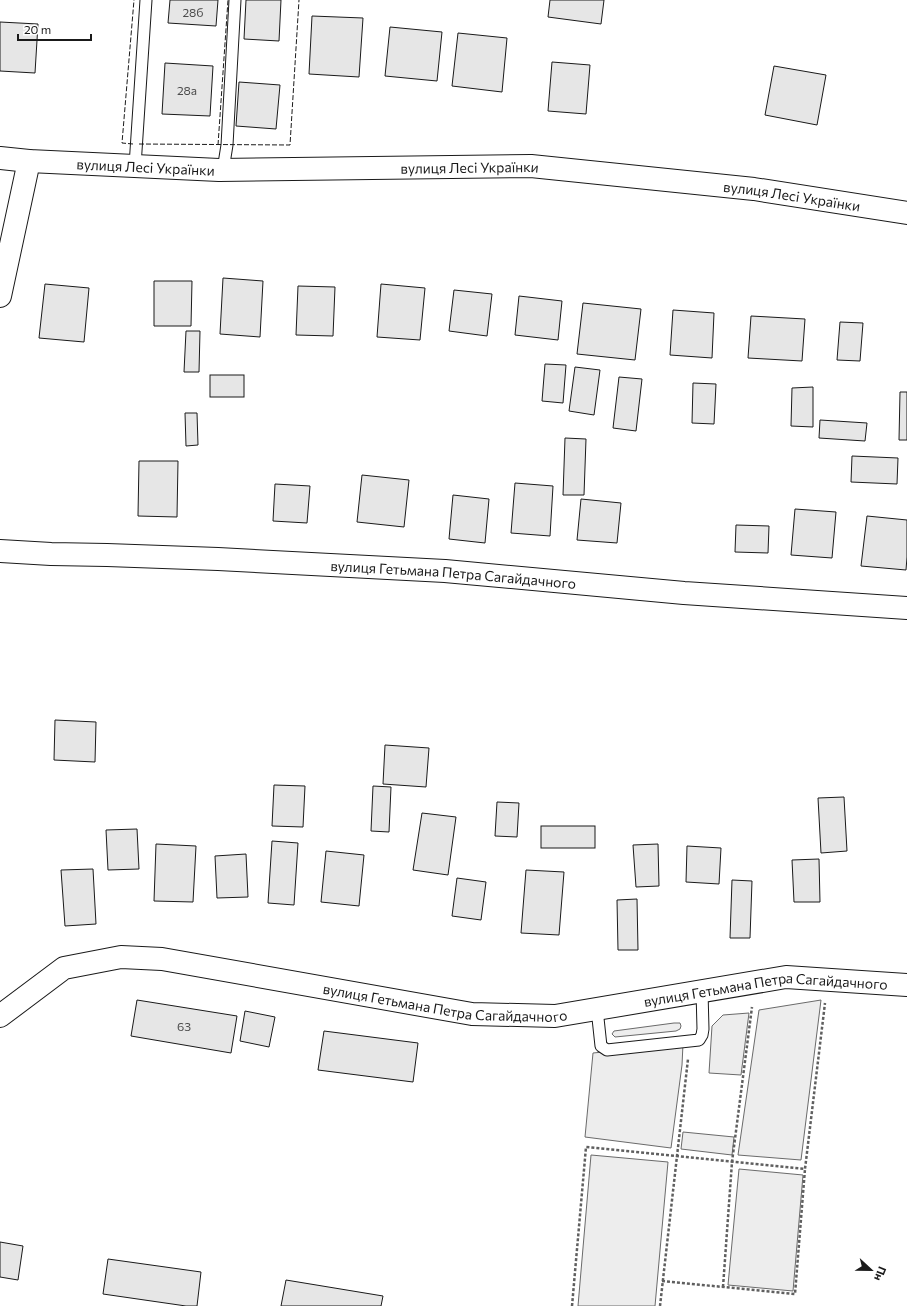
<svg xmlns="http://www.w3.org/2000/svg" width="907" height="1306" viewBox="0 0 907 1306" font-family="Commissioner,sans-serif">
<rect width="100%" height="100%" fill="#fff"/>
<!-- built -->
<g fill="#ededed" stroke="#6a6a6a">
<path d="M821,1000L801,1160L738,1155L759,1010Z"/>
<path d="M749,1013L741,1075L709,1073L712,1026L723,1015Z"/>
<path d="M674,1023H680L681,1026L680,1029L676,1031L615,1037L612,1034L614,1031Z"/>
<path d="M683,1044L682,1065L671,1148L585,1137L593,1053Z"/>
<path d="M683,1132L734,1137L732,1155L681,1149Z"/>
<path d="M591,1155L668,1162L655,1306H578Z"/>
<path d="M739,1169L803,1175L793,1291L728,1285Z"/>
</g>
<!-- building -->
<g fill="#e6e6e6" stroke="#1a1a1a">
<path d="M170,0H218L216,26L168,23Z"/>
<path d="M246,0H281L279,41L244,39Z"/>
<path d="M550,0H604L601,24L548,17Z"/>
<path d="M312,16L363,18L359,77L309,74Z"/>
<path d="M0,22L38,24L35,73L0,71Z"/>
<path d="M390,27L442,32L437,81L385,76Z"/>
<path d="M458,33L507,38L502,92L452,86Z"/>
<path d="M552,62L590,65L586,114L548,111Z"/>
<path d="M165,63L213,66L210,116L162,114Z"/>
<path d="M774,66L826,75L817,125L765,115Z"/>
<path d="M239,82L280,85L276,129L236,126Z"/>
<path d="M223,278L263,281L260,337L220,334Z"/>
<path d="M154,281H192L191,326H154Z"/>
<path d="M45,284L89,288L84,342L39,338Z"/>
<path d="M381,284L425,288L420,340L377,337Z"/>
<path d="M298,286L335,287L333,336L296,335Z"/>
<path d="M454,290L492,294L487,336L449,331Z"/>
<path d="M519,296L562,301L558,340L515,335Z"/>
<path d="M583,303L641,309L635,360L577,354Z"/>
<path d="M673,310L714,313L712,358L670,355Z"/>
<path d="M751,316L805,319L802,361L748,358Z"/>
<path d="M840,322L863,323L860,361L837,360Z"/>
<path d="M186,331H200L199,372H184Z"/>
<path d="M545,364L566,365L563,403L542,401Z"/>
<path d="M575,367L600,370L594,415L569,411Z"/>
<rect x="210" y="375" width="34" height="22"/>
<path d="M619,377L642,379L636,431L613,428Z"/>
<path d="M693,383L716,384L714,424L692,423Z"/>
<path d="M813,387V427L791,426L792,388Z"/>
<path d="M900,392H907V440H899Z"/>
<path d="M185,413H197L198,445L186,446Z"/>
<path d="M820,420L867,423L865,441L819,438Z"/>
<path d="M565,438L586,439L584,495H563Z"/>
<path d="M852,456L898,458L897,484L851,482Z"/>
<path d="M139,461H178L177,517L138,516Z"/>
<path d="M362,475L409,480L404,527L357,522Z"/>
<path d="M515,483L553,486L550,536L511,533Z"/>
<path d="M275,484L310,486L307,523L273,521Z"/>
<path d="M453,495L489,499L485,543L449,539Z"/>
<path d="M581,499L621,503L617,543L577,540Z"/>
<path d="M795,509L836,512L832,558L791,555Z"/>
<path d="M867,516L907,520V557L906,570L861,566Z"/>
<path d="M736,525L769,526L768,553L735,552Z"/>
<path d="M55,720L96,722L95,762L54,760Z"/>
<path d="M385,745L429,748L426,787L383,784Z"/>
<path d="M274,785L305,786L303,827L272,826Z"/>
<path d="M373,786L391,787L389,832L371,831Z"/>
<path d="M844,797L847,851L821,853L818,798Z"/>
<path d="M497,802L519,803L517,837L495,836Z"/>
<path d="M422,813L456,817L448,875L413,870Z"/>
<rect x="541" y="826" width="54" height="22"/>
<path d="M137,829L139,869L108,870L106,830Z"/>
<path d="M272,841L298,843L294,905L268,903Z"/>
<path d="M156,844L196,846L193,902L154,901Z"/>
<path d="M658,844L659,886L636,887L633,845Z"/>
<path d="M687,846L721,848L719,884L686,882Z"/>
<path d="M326,851L364,855L359,906L321,902Z"/>
<path d="M246,854L248,897L217,898L215,856Z"/>
<path d="M819,859L820,902H794L792,860Z"/>
<path d="M93,869L96,924L65,926L61,870Z"/>
<path d="M526,870L564,872L559,935L521,933Z"/>
<path d="M457,878L486,882L481,920L452,916Z"/>
<path d="M732,880L752,881L750,938H730Z"/>
<path d="M637,899L638,950H618L617,900Z"/>
<path d="M137,1000L237,1016L231,1053L131,1036Z"/>
<path d="M245,1011L275,1017L269,1047L240,1041Z"/>
<path d="M324,1031L418,1043L413,1082L318,1070Z"/>
<path d="M0,1242L23,1246L18,1280L0,1277Z"/>
<path d="M108,1259L201,1272L197,1306H186L103,1294Z"/>
<path d="M286,1280L383,1296L381,1306H281Z"/>
</g>
<g fill="none" stroke-linecap="round" stroke-linejoin="round">
<!-- lane casing -->
<g stroke="#1a1a1a" stroke-width="13">
<g id="lane">
<path d="M135,166L146,0"/>
<path d="M223,170L227,145L235,0"/>
<path d="M597,1009L601,1046L607,1050L699,1040L702,1035L703,1029L702,991"/>
</g>
</g>
<!-- street casing -->
<g stroke="#1a1a1a" stroke-width="24">
<g id="street">
<path d="M0,296L29,161"/>
<path id="s1" d="M0,551L51,554L107,555L218,559L445,571L684,593L907,608"/>
</g>
</g>
<!-- secondary casing -->
<g stroke="#1a1a1a" stroke-width="24">
<g id="secondary">
<path id="s2" d="M0,158L29,161L219,170L531,166L754,189L907,213"/>
<path id="s3" d="M0,1016L64,968L121,957L162,959L472,1014L555,1016L786,977L907,985"/>
</g>
</g>
<!-- path -->
<g stroke="#5f5f5f" stroke-width="2.5" stroke-dasharray="3 2" stroke-linecap="butt">
<path d="M662,1281L795,1294L805,1169"/>
<path d="M723,1287L732,1162L752,1007"/>
<path d="M572,1306L586,1147L805,1169L825,1003"/>
<path d="M660,1306L688,1059"/>
</g>
<!-- lane -->
<use href="#lane" stroke="#fff" stroke-width="11"/>
<!-- street -->
<use href="#street" stroke="#fff" stroke-width="22"/>
<!-- secondary -->
<use href="#secondary" stroke="#fff" stroke-width="22"/>
<!-- fence -->
<g stroke="#1a1a1a" stroke-width="1" stroke-dasharray="5 2" stroke-linecap="butt">
<path d="M133,144L122,143L134,0"/>
<path d="M139,144L290,145L299,0"/>
<path d="M218,145L228,0"/>
</g>
</g>
<g text-anchor="middle" dominant-baseline="central" stroke-width="3" stroke-linejoin="round" paint-order="stroke">
<!-- number labels -->
<g font-size="12" fill="#4d4d4d">
<text x="193" y="12">28б</text>
<text x="187" y="90">28а</text>
<text x="184" y="1026">63</text>
</g>
<!-- street labels -->
<g font-size="14" fill="#1a1a1a" stroke="#fff">
<text stroke="none"><textPath href="#s2" startOffset="146">вулиця Лесі Українки</textPath></text>
<text stroke="none"><textPath href="#s2" startOffset="470">вулиця Лесі Українки</textPath></text>
<text stroke="none"><textPath href="#s2" startOffset="794">вулиця Лесі Українки</textPath></text>
<text stroke="none"><textPath href="#s1" startOffset="454">вулиця Гетьмана Петра Сагайдачного</textPath></text>
<text stroke="none"><textPath href="#s3" startOffset="790">вулиця Гетьмана Петра Сагайдачного</textPath></text>
<text stroke="none"><textPath href="#s3" startOffset="466">вулиця Гетьмана Петра Сагайдачного</textPath></text>
</g>
</g>
<!-- north arrow -->
<g transform="translate(871 1270) rotate(112)" stroke="#ffffff" stroke-width="3" paint-order="stroke">
<path d="M0-3L7 15L0 10L-7 15Z" fill="#1a1a1a"/>
<text y="-6" font-size="11" font-weight="bold" text-anchor="middle" fill="#1a1a1a">Пн</text>
</g>
<!-- scale -->
<path d="M18 34v6h73v-6" fill="none" stroke="#1a1a1a" stroke-width="2"/>
<text x="24" y="34" font-size="12" fill="#1a1a1a" stroke="#ffffff" stroke-width="3" paint-order="stroke">20 m</text>
</svg>
